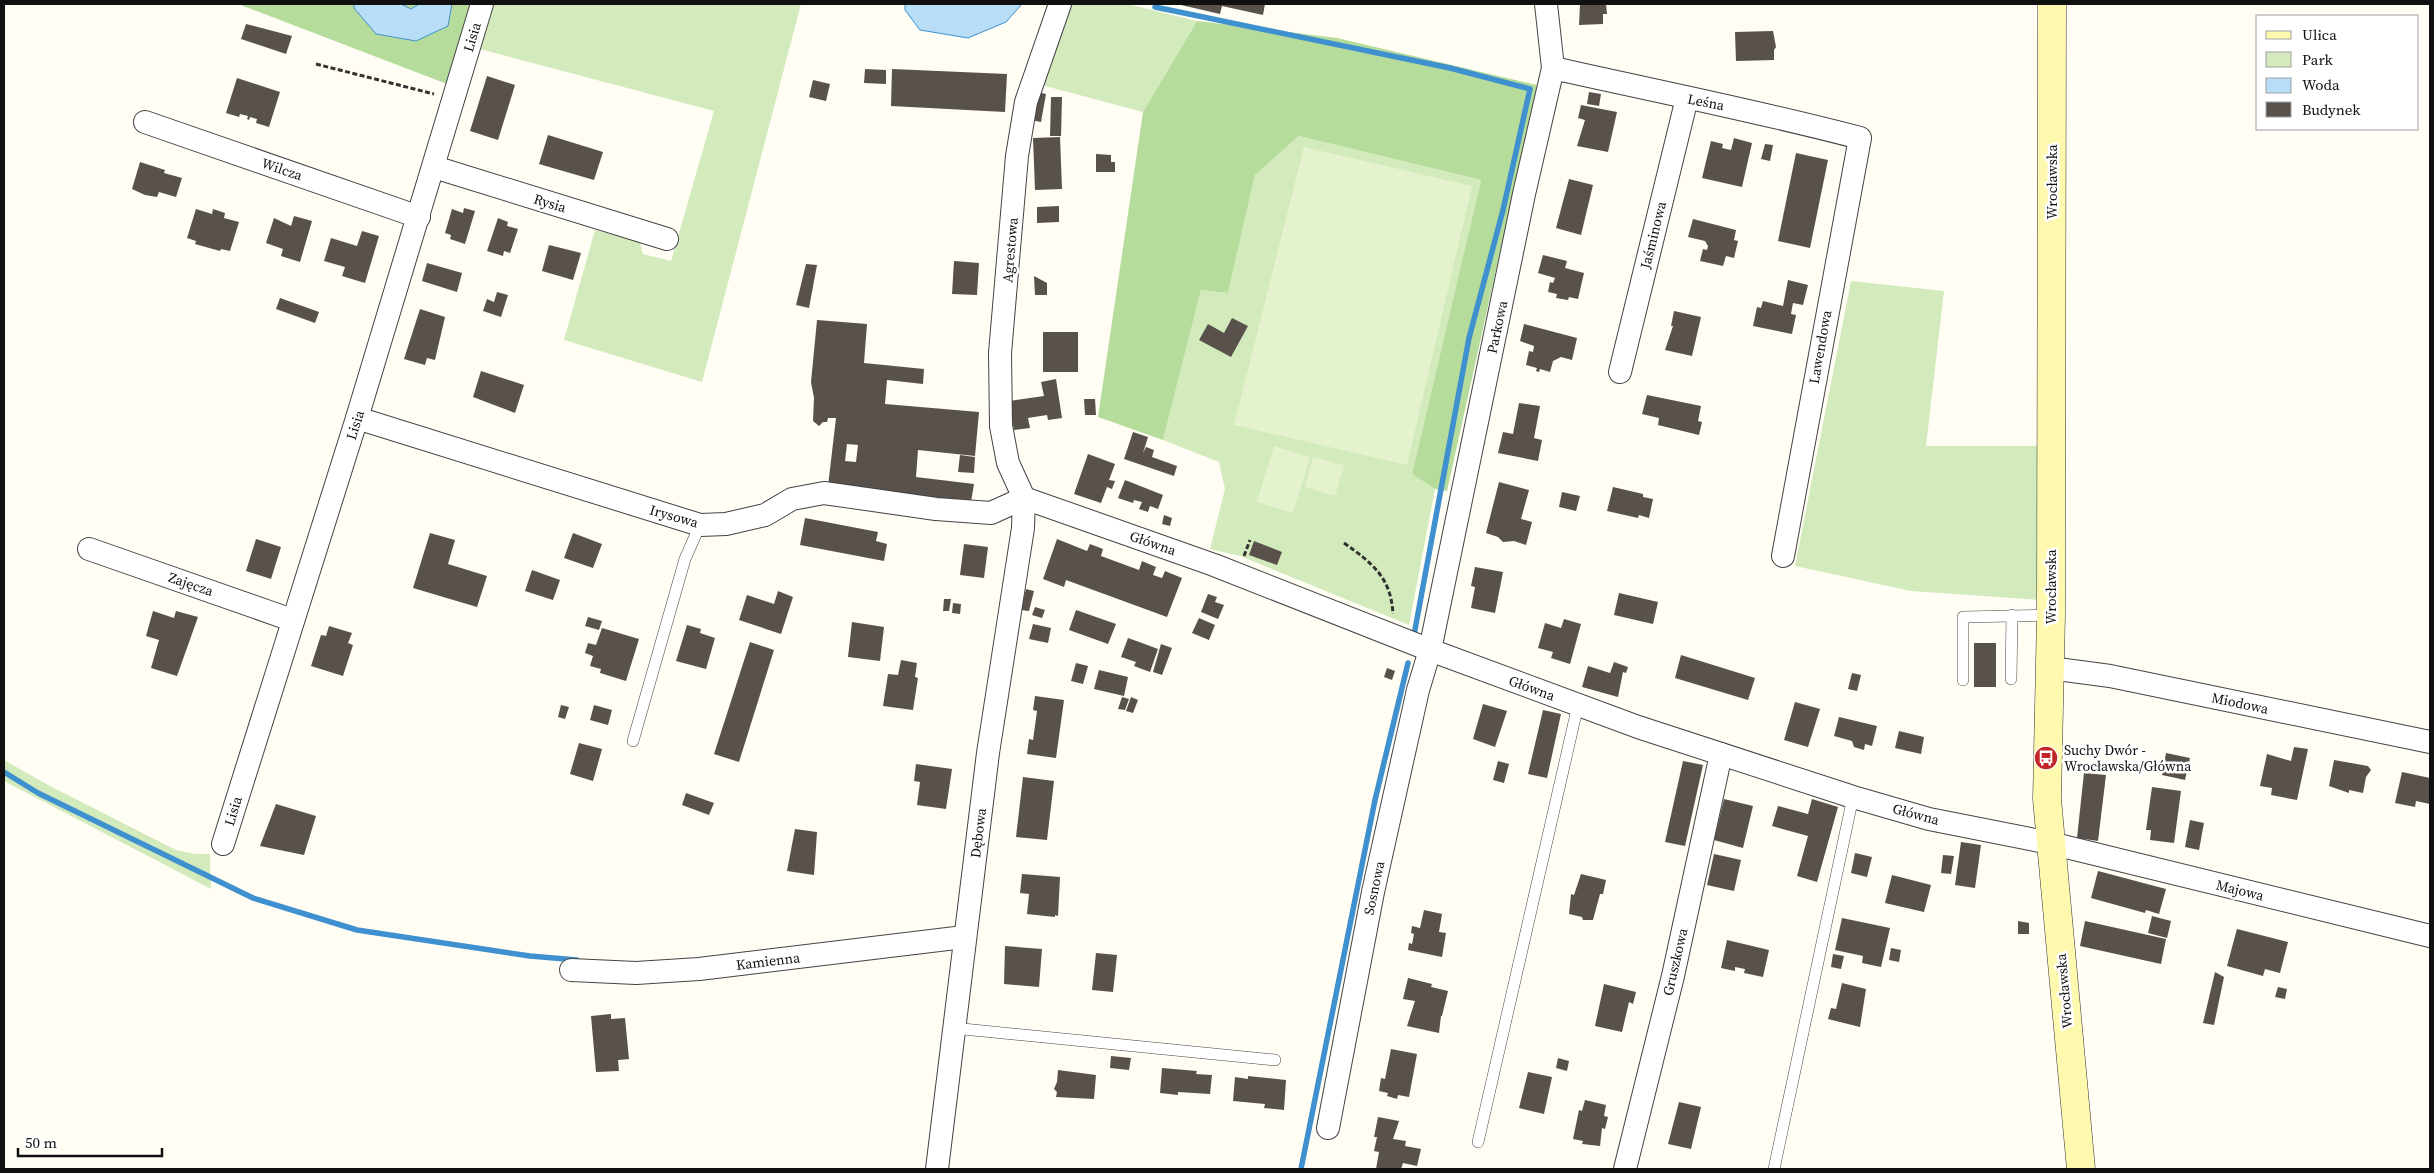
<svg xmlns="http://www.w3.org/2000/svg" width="2434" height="1173" viewBox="0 0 2434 1173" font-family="'Source Serif 4',serif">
<rect width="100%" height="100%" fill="#fffdf4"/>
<!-- green -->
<g fill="#d3ebbc">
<path d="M494,4H801L702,382L564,340L595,230L640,242L643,254L671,261L714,111L480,49Z"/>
<path d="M1061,4H1127L1197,21L1143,112L1034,83Z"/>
<path d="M1299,136L1481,180L1412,474L1435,489L1409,625L1240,556L1210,549L1225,489L1219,462L1163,440L1201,290L1228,293L1255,175Z"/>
<path d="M1851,281L1944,291L1926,446H2037L2040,600L1911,591L1795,566Z"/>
<path d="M4,760L48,785L176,850L195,854H210L211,889L4,781Z"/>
</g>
<!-- forest -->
<g fill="#b6dc9b">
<path d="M238,4H476L447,84Z"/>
<path d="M1197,21L1337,38L1537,85L1447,491L1435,489L1412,474L1481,180L1299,136L1255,175L1228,293L1201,290L1163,440L1098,417L1143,112Z"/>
</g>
<!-- pitch -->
<g fill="#e4f2ce">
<path d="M1304,147L1472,186L1407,465L1234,425Z"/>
<path d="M1274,446L1310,457L1293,513L1257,502Z"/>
<path d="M1313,457L1344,465L1335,496L1305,487Z"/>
</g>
<!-- water -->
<g fill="#b8ddf7" stroke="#3e90cf">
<path d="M354,4H401L411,9L419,4H452L448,26L416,41L376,34L354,8Z"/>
<path d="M905,4H1022L1006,22L968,38L920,30L905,10Z"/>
</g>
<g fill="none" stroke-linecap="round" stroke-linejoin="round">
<!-- stream -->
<g stroke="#3e90cf" stroke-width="5.5">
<path d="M1155,7L1450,68L1530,89L1503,210L1469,338L1414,635"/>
<path d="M4,772L38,793L253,898L357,930L530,956L577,960"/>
<path d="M1301,1169L1375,800L1408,663"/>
</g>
</g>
<!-- building -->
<g fill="#59524c" fill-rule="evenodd">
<path d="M1265,4L1263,15L1222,6L1220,14L1181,5Z"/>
<path d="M1580,4H1606L1607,14H1603V24L1579,25Z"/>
<path d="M246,24L292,36L286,54L241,39Z"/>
<path d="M1773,31L1776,47L1774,50V60L1736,61L1735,32Z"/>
<path d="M865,69L886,70V84L864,83Z"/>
<path d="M892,69L1007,74L1005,112L891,106Z"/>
<path d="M487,76L515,85L498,140L470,131Z"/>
<path d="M237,78L280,92L269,127L256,123L257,119L250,117L249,120L247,119L248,116L240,114L239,117L226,113Z"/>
<path d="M813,80L830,84L826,101L809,97Z"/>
<path d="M1037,92L1046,94L1041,122L1031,120Z"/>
<path d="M1589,92L1601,94L1599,106L1587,104Z"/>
<path d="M1051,97H1062L1061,136H1050Z"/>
<path d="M1581,105L1617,112L1608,152L1577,146L1585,120L1578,118Z"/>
<path d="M548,135L603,152L594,180L539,164Z"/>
<path d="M1060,137L1062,189L1035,190L1033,138Z"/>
<path d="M1734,138L1752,143L1742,187L1702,178L1711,141L1723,144L1722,148L1731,150Z"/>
<path d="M1765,144L1773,145L1770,161L1761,159Z"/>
<path d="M1796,153L1828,160L1810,248L1778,241Z"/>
<path d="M1096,154L1111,155V162H1115V172H1096Z"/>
<path d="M140,162L165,170L164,173L182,178L176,197L159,192L157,197L145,195L132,189Z"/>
<path d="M1569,179L1593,185L1581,235L1556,228Z"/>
<path d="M1059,206V222L1037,223V207Z"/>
<path d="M464,208L475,211L465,244L450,239L451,235L445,233L452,209L463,213Z"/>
<path d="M196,209L212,214L213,209L225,213L224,218L239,222L230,251L221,249L220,251L195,244L196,241L187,238Z"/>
<path d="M294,216L312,221L300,262L281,256L283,249L266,243L274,218L291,226Z"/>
<path d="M498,218L508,222L507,226L518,229L510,253L504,251L503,256L487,251Z"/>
<path d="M1693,219L1736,230L1734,240L1738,241L1734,258L1726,256L1723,266L1700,261L1703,249L1707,250L1708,246L1705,241L1688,237Z"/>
<path d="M362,231L379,236L365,283L342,276L345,267L324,261L331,238L357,246Z"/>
<path d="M549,245L581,253L573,280L542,271Z"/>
<path d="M1543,255L1567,261L1565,268L1584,273L1578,299L1569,297L1568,300L1556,298L1557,294L1548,292L1550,282L1553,283L1555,278L1538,273Z"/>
<path d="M954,261L979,263L977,295L952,294Z"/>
<path d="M427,263L462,273L457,292L422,281Z"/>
<path d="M806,264L817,265L809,308L796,305Z"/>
<path d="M1034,276L1047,283V295H1035Z"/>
<path d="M1788,280L1808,285L1803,305L1793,303L1791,314L1796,315L1792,334L1753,326L1757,307L1761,308L1763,301L1783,306Z"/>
<path d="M497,292L508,295L501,317L483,311L487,299L494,302Z"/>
<path d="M280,298L319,312L315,323L276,309Z"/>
<path d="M420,309L445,317L435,360L427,358L425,365L404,359Z"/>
<path d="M1674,311L1701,317L1692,356L1665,350L1673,326H1671Z"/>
<path d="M1232,318L1248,326L1231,357L1199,340L1208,324L1224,333Z"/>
<path d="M817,320L867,324L864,363L924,369L923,384L887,380L885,404L979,412L975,456L918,450L916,477L974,484L971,502L828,486L836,418H828L827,422H823L819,426L813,421L814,398L811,382ZM847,444L858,445L856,462L845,461Z"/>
<path d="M1524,324L1577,338L1572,360L1561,357L1553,361L1550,372L1540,369L1539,372L1536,371L1537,368L1526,365L1529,351L1533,352L1534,346L1520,341Z"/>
<rect x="1043" y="332" width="35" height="40"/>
<path d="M481,371L524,385L515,413L473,397Z"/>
<path d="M1056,379L1062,418L1048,420L1047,415L1028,418L1030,428L1014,430L1009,401L1044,396L1041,382Z"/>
<path d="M1647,395L1701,406L1698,421L1702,422L1699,435L1658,425L1659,418L1642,414Z"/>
<path d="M1084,399H1095L1096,415H1085Z"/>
<path d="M1519,403L1540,406L1534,438L1542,440L1538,461L1498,453L1503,432L1513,434Z"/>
<path d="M1133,432L1148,437L1143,453L1146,447L1154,450L1152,457L1177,466L1174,476L1124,459Z"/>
<path d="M1088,454L1115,464L1109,480L1115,481L1112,489L1107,487L1101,503L1074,494Z"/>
<path d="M960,455L975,457L974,473L958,472Z"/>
<path d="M1125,480L1163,495L1158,509L1150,506L1148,512L1139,509L1142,502L1134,500L1133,503L1118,498Z"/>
<path d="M1499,482L1529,490L1521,519L1532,522L1526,545L1514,541L1503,542L1498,537L1486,533Z"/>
<path d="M1613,487L1643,494V497L1653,499L1649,518L1639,515L1638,518L1607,511Z"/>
<path d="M1562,492L1580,496L1576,511L1559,507Z"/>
<path d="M1164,515L1172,518L1170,526L1162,524Z"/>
<path d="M805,518L878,532L876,541L887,544L884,561L800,545Z"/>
<path d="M430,533L455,540L448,564L487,576L477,607L413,588Z"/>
<path d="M573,533L602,544L593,568L564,558Z"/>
<path d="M256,539L281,547L271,579L246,571Z"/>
<path d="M1057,539L1087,551L1090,544L1103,549L1101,556L1139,570L1142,561L1156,567L1153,575L1162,578L1165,571L1182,578L1167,617L1066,580L1064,587L1043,579Z"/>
<path d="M1254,541L1282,552L1277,565L1249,555Z"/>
<path d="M964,544L988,547L984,578L960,575Z"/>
<path d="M1475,567L1503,572L1495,613L1471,608L1475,587L1471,586Z"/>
<path d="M532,570L560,580L553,600L525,591Z"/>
<path d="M1026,589L1034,591L1029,611L1021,610Z"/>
<path d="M778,591L793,597L781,634L739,620L747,595L774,604Z"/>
<path d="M1619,593L1658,602L1653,624L1614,615Z"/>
<path d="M1208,594L1217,597L1215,602L1224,605L1218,619L1201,612Z"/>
<path d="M944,599H951L949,611H943Z"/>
<path d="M953,603L961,604L960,614L952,613Z"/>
<path d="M1035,607L1045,610L1042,618L1032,615Z"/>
<path d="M1076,610L1116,624L1108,644L1069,630Z"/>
<path d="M153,611L174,618L176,611L198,617L177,676L151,668L159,640L146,636Z"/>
<path d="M588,617L602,621L599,630L585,626Z"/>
<path d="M1199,618L1215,625L1209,640L1192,633Z"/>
<path d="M1564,619L1581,624L1570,664L1551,658L1553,652L1538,648L1545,623L1561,628Z"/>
<path d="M852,622L884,627L880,661L848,657Z"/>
<path d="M1033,624L1051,628L1048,643L1029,639Z"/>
<path d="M687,625L701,629L700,633L715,638L706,669L676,661Z"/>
<path d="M329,626L352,633L348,643L353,645L343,676L311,666L321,635L326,636Z"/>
<path d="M602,628L639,639L626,681L600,673L601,669L590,666L593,656L585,653L588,643L596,645Z"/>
<path d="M1128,638L1142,643L1138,652L1142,643L1158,649L1150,672L1134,666L1136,662L1121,657Z"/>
<path d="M750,642L774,650L739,762L714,754Z"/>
<rect x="1974" y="643" width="22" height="44"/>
<path d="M1161,644L1172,648L1162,675L1153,672Z"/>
<path d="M1681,655L1755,678L1748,700L1675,678Z"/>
<path d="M901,660L917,663L915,677L918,678L913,710L883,706L888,674L898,675Z"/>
<path d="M1614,662L1628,667L1626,673L1623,672L1618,697L1582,687L1588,666L1610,673Z"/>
<path d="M1076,663L1088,666L1083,684L1071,681Z"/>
<path d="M1387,668L1395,671L1392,680L1384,677Z"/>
<path d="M1099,670L1128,677L1124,696L1094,689Z"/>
<path d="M1852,673L1861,675L1857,691L1848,689Z"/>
<path d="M1035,696L1064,700L1056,758L1027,754L1029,739L1033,740L1037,711L1033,710Z"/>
<path d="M1122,697L1129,699L1125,710L1118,709Z"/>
<path d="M1131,697L1138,700L1133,713L1126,711Z"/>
<path d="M1795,702L1820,709L1808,747L1784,740Z"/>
<path d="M1483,704L1507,711L1495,747L1473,739Z"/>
<path d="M561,705L569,707L565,719L558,717Z"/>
<path d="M594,705L612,710L608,725L590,720Z"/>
<path d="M1543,710L1561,714L1547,778L1528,774Z"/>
<path d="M1839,717L1877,726L1872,746L1865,744L1864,750L1854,747L1852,741L1834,736Z"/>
<path d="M1899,731L1924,737L1921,754L1895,748Z"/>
<path d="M579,743L602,749L593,781L570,774Z"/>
<path d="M2294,747L2308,749L2297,800L2271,795L2272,788L2260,786L2267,754L2291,761Z"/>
<path d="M2166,753L2190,758L2185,780L2162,775Z"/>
<path d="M2334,760L2368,766L2371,770L2366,777L2363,793L2349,790V793L2329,786Z"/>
<path d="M1498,761L1509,764L1504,783L1493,780Z"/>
<path d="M1683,761L1703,765L1685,846L1665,842Z"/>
<path d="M916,764L952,769L946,809L917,805L920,782L914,781Z"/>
<path d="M2402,772L2430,778V804L2416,801L2415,807L2395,803Z"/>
<path d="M2084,773L2106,775L2098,841L2077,838Z"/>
<path d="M1023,777L1054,781L1047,840L1016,837Z"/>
<path d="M2152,787L2181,791L2174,843L2150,840L2151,830H2146Z"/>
<path d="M686,793L714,803L709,815L682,805Z"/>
<path d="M1724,799L1753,806L1743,848L1714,840Z"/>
<path d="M1812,799L1838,807L1817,882L1797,876L1808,836L1772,826L1778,806L1808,814Z"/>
<path d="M276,804L316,816L304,855L260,846Z"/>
<path d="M2190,820L2204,823L2199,850L2185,847Z"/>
<path d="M795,829L817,832L814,875L787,871Z"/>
<path d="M1961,842L1981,845L1975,888L1955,885Z"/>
<path d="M1855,853L1872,857L1867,877L1851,873Z"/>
<path d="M1714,854L1741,860L1734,891L1707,885Z"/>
<path d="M1943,855L1954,856L1951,874L1941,873Z"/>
<path d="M2098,871L2166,889L2159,914L2146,910L2145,913L2091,898Z"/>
<path d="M1022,874L1060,877L1058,916L1055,915V917L1027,914L1029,894L1020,893Z"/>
<path d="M1581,874L1606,880L1603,894H1600L1593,920H1583L1582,917L1569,914L1571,894L1574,895Z"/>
<path d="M1892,875L1931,885L1924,912L1885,903Z"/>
<path d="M1424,910L1442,914L1439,932L1446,933L1442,957L1408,950L1409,943L1412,944L1414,934L1411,933L1412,926L1420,928Z"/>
<path d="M2152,916L2171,921L2167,938L2148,933Z"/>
<path d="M1842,918L1890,928L1881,967L1862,963L1863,956L1835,950Z"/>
<path d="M2018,921L2029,923V934H2018Z"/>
<path d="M2085,921L2166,939L2161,964L2080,946Z"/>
<path d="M2237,929L2288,942L2280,973L2265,969L2263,976L2227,966Z"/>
<path d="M1727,940L1769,950L1763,977L1744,973L1745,969L1735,967V971L1721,968Z"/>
<path d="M1005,946L1042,949L1039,987L1004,984Z"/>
<path d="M1891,948L1901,950L1899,962L1889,960Z"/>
<path d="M1096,953L1117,955L1113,992L1092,990Z"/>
<path d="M1833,954L1844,956L1841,969L1831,967Z"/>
<path d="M2215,972L2224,977L2214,1025L2203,1023Z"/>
<path d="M1408,978L1432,984L1431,987L1448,991L1442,1016H1441L1439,1033L1407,1026L1415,1001L1403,999Z"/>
<path d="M1842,983L1866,989L1860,1027L1828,1019L1831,1008L1836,1009Z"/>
<path d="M1604,984L1636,992L1633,1004L1629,1002L1622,1032L1595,1026Z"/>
<path d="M2278,987L2287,989L2285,999L2275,997Z"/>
<path d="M611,1014V1019L625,1018L629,1059L618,1060L619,1071L596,1072L591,1016Z"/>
<path d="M1391,1049L1417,1054L1409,1097L1398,1095L1397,1099L1387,1096L1388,1093L1379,1091L1381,1078L1385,1079Z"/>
<path d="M1111,1056L1131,1058L1129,1070L1110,1068Z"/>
<path d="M1558,1058L1569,1061L1567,1071L1556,1068Z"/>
<path d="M1162,1068L1197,1071L1196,1074L1212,1075L1210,1094L1178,1092V1095L1160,1093Z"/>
<path d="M1058,1070L1096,1075L1094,1099L1056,1097L1057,1092L1054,1089L1057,1082Z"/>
<path d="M1528,1072L1552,1077L1544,1114L1519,1108Z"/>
<path d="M1248,1076L1286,1080L1284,1110L1264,1108L1265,1104L1233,1101L1235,1077L1248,1079Z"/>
<path d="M1585,1100L1606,1105L1604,1116L1608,1117L1605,1129L1602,1128L1600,1146L1582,1144L1583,1141L1573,1139L1579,1110L1582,1111Z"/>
<path d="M1679,1102L1701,1107L1691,1149L1668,1144Z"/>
<path d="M1378,1117L1399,1121L1393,1139L1406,1141L1405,1146L1421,1149L1417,1166L1403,1163L1401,1169H1376L1379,1152L1374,1151L1377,1137H1374Z"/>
</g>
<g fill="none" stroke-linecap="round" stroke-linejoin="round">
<!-- lane casing -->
<g stroke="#434343" stroke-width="12">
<g id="lane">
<path d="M2011,679L2012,615"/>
<path d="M1963,680V617L2051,615"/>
<path d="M633,741L685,559L700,525"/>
<path d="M953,1028L1275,1060"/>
<path d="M1478,1142L1578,705"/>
<path d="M1774,1169L1853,797"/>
</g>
</g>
<!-- street casing -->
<g stroke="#434343" stroke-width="24">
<g id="street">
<path d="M1553,68C1655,91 1758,111 1860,138L1783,556"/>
<path d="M145,122L419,217"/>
<path d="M434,167L667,239"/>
<path d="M1620,372L1687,98"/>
<path d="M357,418L700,525L726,524L765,515L792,499L824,493L936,509L991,513L1024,498"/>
<path d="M1024,498L1214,565L1430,650L1638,727L1853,797L1929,819L2050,843L2430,936"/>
<path d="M89,549L292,620"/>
<path d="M2050,668L2110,676L2430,742"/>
<path d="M223,844L357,418L482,4"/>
<path d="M571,970L636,973L699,969L964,937"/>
<path d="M1328,1128L1373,892L1418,690L1430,650L1524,194L1553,68L1546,4"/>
<path d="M937,1169L988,753L1023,528L1024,498L1008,463L1001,426L1000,353L1017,156L1026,102L1060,4"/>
<path d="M1625,1169L1673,976L1721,754"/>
</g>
</g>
<!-- secondary casing -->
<g stroke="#323232" stroke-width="29">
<path id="secondary" d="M2052,4L2051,615L2047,799L2081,1169"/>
</g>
<!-- path -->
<g stroke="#323232" stroke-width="3" stroke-dasharray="5 2.5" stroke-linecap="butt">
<path d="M316,64L434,94"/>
<path d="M1344,543C1372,563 1391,577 1393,614"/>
<path d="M1244,556L1250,540"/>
</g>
<!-- lane -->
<use href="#lane" stroke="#fff" stroke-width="11"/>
<!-- street -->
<use href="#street" stroke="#fff" stroke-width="22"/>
<!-- secondary -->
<use href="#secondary" stroke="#fff9af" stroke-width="28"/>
</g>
<!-- icons -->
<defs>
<g id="bus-disc" transform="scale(1.25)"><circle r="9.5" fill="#c32628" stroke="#fff"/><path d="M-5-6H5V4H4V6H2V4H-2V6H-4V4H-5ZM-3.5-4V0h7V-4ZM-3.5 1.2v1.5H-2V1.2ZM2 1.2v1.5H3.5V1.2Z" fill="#fff"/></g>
</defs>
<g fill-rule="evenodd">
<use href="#bus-disc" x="2046" y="758"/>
</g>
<g text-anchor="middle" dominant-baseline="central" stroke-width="5" stroke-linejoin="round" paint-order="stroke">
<!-- street labels -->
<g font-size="14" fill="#101010" stroke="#fff">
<text transform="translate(472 37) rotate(-73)">Lisia</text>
<text transform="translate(1706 102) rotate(11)">Leśna</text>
<text transform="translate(282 169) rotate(19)">Wilcza</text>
<text transform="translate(2052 182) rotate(-90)">Wrocławska</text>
<text transform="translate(550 203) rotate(17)">Rysia</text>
<text transform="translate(1653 235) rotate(-76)">Jaśminowa</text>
<text transform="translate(1010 250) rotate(-85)">Agrestowa</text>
<text transform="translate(1497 327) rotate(-78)">Parkowa</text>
<text transform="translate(1820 347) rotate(-80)">Lawendowa</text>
<text transform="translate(355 425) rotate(-72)">Lisia</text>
<text transform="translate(674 516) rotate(16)">Irysowa</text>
<text transform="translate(1153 543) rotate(19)">Główna</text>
<text transform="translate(191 584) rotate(19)">Zajęcza</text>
<text transform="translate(2051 587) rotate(-90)">Wrocławska</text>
<text transform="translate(1532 688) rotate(20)">Główna</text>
<text transform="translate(2240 703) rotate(12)">Miodowa</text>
<text transform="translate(233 811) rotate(-73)">Lisia</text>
<text transform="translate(1916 814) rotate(15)">Główna</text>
<text transform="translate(978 833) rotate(-83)">Dębowa</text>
<text transform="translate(1374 888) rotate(-78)">Sosnowa</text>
<text transform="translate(2240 890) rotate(14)">Majowa</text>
<text transform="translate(768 961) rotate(-7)">Kamienna</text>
<text transform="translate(1675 962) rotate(-77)">Gruszkowa</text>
<text transform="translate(2064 991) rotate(-95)">Wrocławska</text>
</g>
<!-- poi labels -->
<g font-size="14" fill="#101010" stroke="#fff" text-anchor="start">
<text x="2064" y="750">Suchy Dwór -<tspan x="2064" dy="16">Wrocławska/Główna</tspan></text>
</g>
</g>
<!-- border -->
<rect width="2434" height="1173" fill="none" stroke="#101010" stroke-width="10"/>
<!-- legend -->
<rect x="2256" y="15" width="162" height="115" fill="#ffffff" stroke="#9f9f9f"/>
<rect x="2266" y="31" width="25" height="8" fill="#fff9af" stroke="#9f9f9f"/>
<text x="2302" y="40" font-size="15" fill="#101010">Ulica</text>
<rect x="2266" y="52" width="25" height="15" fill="#d3ebbc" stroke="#9f9f9f"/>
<text x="2302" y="65" font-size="15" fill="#101010">Park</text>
<rect x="2266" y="78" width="25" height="15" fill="#b8ddf7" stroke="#9f9f9f"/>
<text x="2302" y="90" font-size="15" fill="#101010">Woda</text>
<rect x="2266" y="102" width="25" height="15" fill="#59524c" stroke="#9f9f9f"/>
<text x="2302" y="115" font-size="15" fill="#101010">Budynek</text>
<!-- scale -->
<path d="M18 1148v8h144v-8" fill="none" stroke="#101010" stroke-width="2.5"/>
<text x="25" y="1148" font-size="15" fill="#101010" stroke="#ffffff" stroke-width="4" paint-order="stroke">50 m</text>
</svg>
